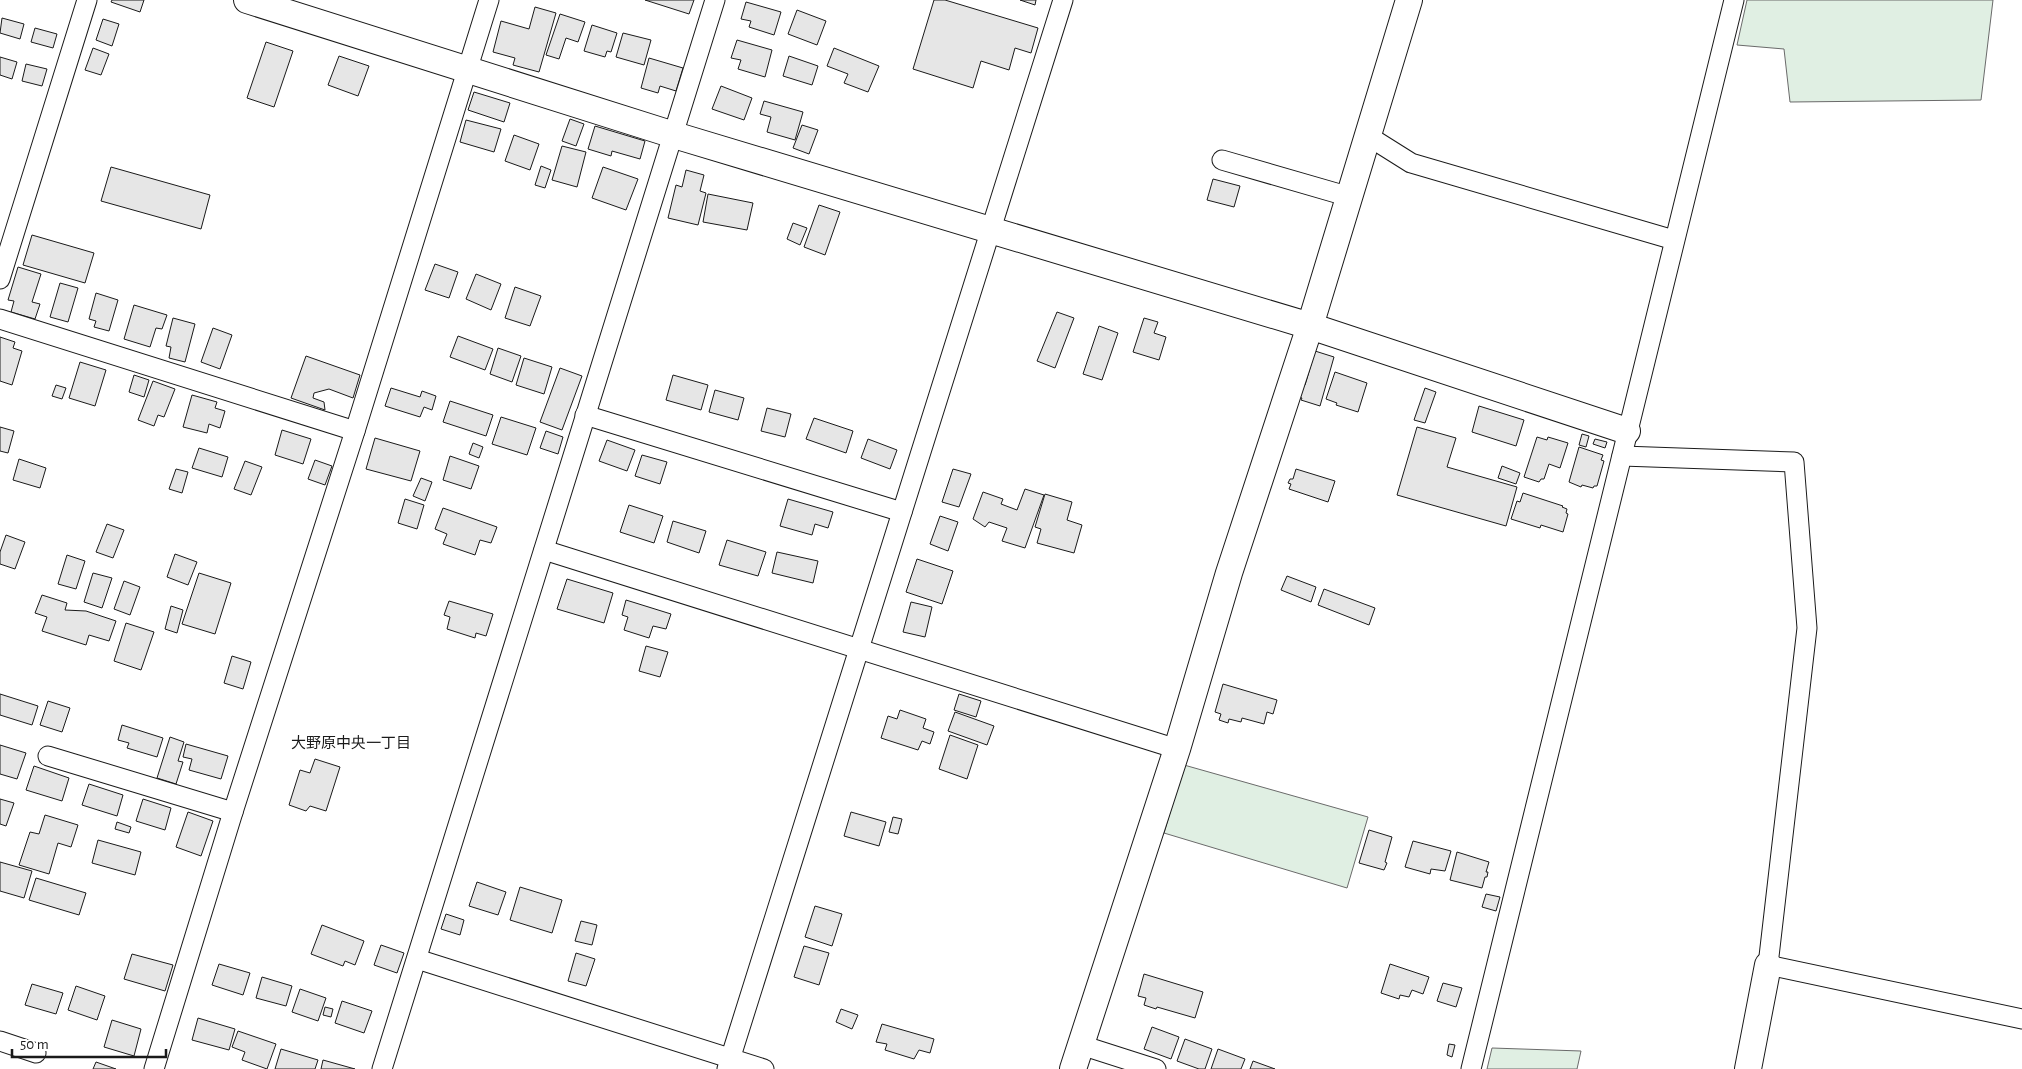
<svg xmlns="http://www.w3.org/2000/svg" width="2022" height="1069" viewBox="0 0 2022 1069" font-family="'Alegreya Sans','Noto Sans JP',sans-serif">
<rect width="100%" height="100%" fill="#fff"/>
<!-- green -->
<g fill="#e0efe3" stroke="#6a6a6a">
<path d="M1747,0H1993L1981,100L1790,102L1784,49L1737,45Z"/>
<path d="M1184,765L1368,817L1347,888L1164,833Z"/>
<path d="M1492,1048L1581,1051L1577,1069H1487Z"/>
</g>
<!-- building -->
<g fill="#e6e6e6" stroke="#1a1a1a">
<path d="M112,0H144L140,12L111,2Z"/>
<path d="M645,0H694L689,14Z"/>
<path d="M934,0H945L1038,28L1031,53L1015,48L1009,70L981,61L973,88L913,69Z"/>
<path d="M1020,0H1036L1035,5Z"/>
<path d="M746,2L781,12L774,35L749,27L751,21L741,19Z"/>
<path d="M535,7L556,13L539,72L513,65L515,58L493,52L501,21L529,29Z"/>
<path d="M797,10L826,21L817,45L788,34Z"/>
<path d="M560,14L585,22L578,42L566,38L559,59L546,55Z"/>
<path d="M2,18L24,24L20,39L0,33Z"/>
<path d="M103,19L119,24L112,46L96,40Z"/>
<path d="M592,25L617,33L611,52L607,51L605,57L584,51Z"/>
<path d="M35,28L57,34L53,48L31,42Z"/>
<path d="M623,33L651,40L644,65L616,57Z"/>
<path d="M737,40L772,50L765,77L738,69L741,60L731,58Z"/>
<path d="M266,42L293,51L274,107L247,98Z"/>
<path d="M93,48L109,54L101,75L85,70Z"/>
<path d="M834,48L879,66L868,92L844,83L848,74L827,66Z"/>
<path d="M339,56L369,66L358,96L328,85Z"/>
<path d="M789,56L818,66L812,85L783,76Z"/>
<path d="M0,57L17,62L12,79L0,75Z"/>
<path d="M649,58L683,68L676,91L660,86L658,93L641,88Z"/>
<path d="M26,64L47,69L42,86L22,81Z"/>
<path d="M721,86L752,98L744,120L712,109Z"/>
<path d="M474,92L510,103L504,122L468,110Z"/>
<path d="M764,101L803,112L795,140L767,132L771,117L760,114Z"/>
<path d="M570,119L584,124L576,146L562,141Z"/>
<path d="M466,120L501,129L494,152L460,142Z"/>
<path d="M802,125L818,130L809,154L793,148Z"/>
<path d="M595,126L645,141L640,159L612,151L611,156L588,149Z"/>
<path d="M514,135L539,144L530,170L505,161Z"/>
<path d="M562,146L586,152L577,187L552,180Z"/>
<path d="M541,166L551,170L545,188L535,185Z"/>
<path d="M111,167L210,195L201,229L101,201Z"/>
<path d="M603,167L638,179L626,210L592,198Z"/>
<path d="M686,170L704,175L700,191L706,193L698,225L668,218L676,185L682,187Z"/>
<path d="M1213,179L1240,186L1234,207L1207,200Z"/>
<path d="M708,194L753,203L747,230L703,222Z"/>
<path d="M819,205L840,212L825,255L804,247Z"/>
<path d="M793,223L807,228L800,245L787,239Z"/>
<path d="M32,235L94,253L85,283L23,265Z"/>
<path d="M435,264L458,272L449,298L425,290Z"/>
<path d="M18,267L41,274L32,302L40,304L35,319L11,312L14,301L8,300Z"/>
<path d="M476,274L501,284L491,310L466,299Z"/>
<path d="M60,283L78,288L68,322L50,317Z"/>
<path d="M515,287L541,296L530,326L505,318Z"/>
<path d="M96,293L118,300L109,331L94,327L96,321L89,319Z"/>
<path d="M134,305L167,315L162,329L156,328L150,347L124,339Z"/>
<path d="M1057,312L1074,318L1055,368L1037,361Z"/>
<path d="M173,318L195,324L185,362L169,358L171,347L166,346Z"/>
<path d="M1144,318L1158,322L1154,333L1166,337L1159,360L1133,352Z"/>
<path d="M1099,326L1118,333L1102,380L1083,374Z"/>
<path d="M213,328L232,335L220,369L201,362Z"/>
<path d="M458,336L493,349L485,370L450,357Z"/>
<path d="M0,337L15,342L13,348L22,351L12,385L0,381Z"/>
<path d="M498,348L521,356L512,382L490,374Z"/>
<path d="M1315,351L1334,357L1320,406L1301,400L1302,398L1299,397L1302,384L1305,385Z"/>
<path d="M306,356L360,375L353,398L329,389L314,393L313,398L324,402L325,410L291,398Z"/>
<path d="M524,358L552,367L544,394L516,385Z"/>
<path d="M80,362L106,370L95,406L69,398Z"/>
<path d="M560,368L582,376L562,430L540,422Z"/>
<path d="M1335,372L1367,383L1358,412L1336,405L1337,403L1326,399Z"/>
<path d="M134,375L149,380L144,397L129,392Z"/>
<path d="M673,375L708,385L701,410L666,400Z"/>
<path d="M153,381L175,389L164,417L158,415L154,426L138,420Z"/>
<path d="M56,385L66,388L62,399L52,396Z"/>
<path d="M391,388L420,397L422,391L436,396L432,410L424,407L420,417L385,406Z"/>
<path d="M1425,388L1436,392L1425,423L1414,420Z"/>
<path d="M715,390L744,398L738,420L709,412Z"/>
<path d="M192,395L217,402L215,408L225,411L220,428L209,424L207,433L183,427Z"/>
<path d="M450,401L493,415L486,436L443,422Z"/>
<path d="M1479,406L1524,420L1516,446L1472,432Z"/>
<path d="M767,408L791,414L785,437L761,431Z"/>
<path d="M501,417L536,428L527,455L492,444Z"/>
<path d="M814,418L853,431L846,453L806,439Z"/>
<path d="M0,427L14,431L8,453L0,451Z"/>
<path d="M1417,427L1456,438L1447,467L1517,487L1506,526L1397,495Z"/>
<path d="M282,430L311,439L303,464L275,455Z"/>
<path d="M546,431L563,437L558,454L540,448Z"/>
<path d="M1582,434L1589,436L1586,447L1579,445Z"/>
<path d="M1537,437L1547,440L1548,437L1568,443L1560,468L1549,464L1544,479H1541L1539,482L1524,477Z"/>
<path d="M375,438L420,451L411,481L366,469Z"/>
<path d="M868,439L897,450L890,469L861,458Z"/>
<path d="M1595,439L1607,442L1605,448L1593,444Z"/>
<path d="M607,440L635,450L627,471L599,461Z"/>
<path d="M473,443L483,447L479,458L469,454Z"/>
<path d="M1579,447L1603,455L1601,460L1604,461L1597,486H1594L1593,488L1582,485L1581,487L1569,482Z"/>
<path d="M199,448L228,457L222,477L192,468Z"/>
<path d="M642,455L667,462L660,484L635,476Z"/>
<path d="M450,456L479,466L471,489L443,480Z"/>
<path d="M19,459L46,468L40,488L13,480Z"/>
<path d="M315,460L332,466L325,485L308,479Z"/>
<path d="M245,461L262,467L251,495L234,489Z"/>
<path d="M1502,466L1520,473L1516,484L1498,478Z"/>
<path d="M176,469L188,472L182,493L169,489Z"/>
<path d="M953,469L971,474L959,507L942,502Z"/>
<path d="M1296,469L1335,481L1328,502L1289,489L1291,484L1288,483L1290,479H1293Z"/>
<path d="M421,478L432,482L425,501L413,496Z"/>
<path d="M1025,489L1044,495L1025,548L1002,541L1007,528L989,522L985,527L973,519L983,492L1003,499L1001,504L1017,510Z"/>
<path d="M1523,493L1563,506L1562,507L1567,509L1566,513L1568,514L1563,532L1541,525L1540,528L1511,519L1517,501L1520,502Z"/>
<path d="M1045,494L1072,502L1067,520L1082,525L1074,553L1037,543L1041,529L1035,527Z"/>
<path d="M405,499L424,505L417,529L398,523Z"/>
<path d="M788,499L833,512L828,528L815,524L812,535L780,526Z"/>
<path d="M629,505L663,516L654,543L620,532Z"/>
<path d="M443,508L497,527L491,543L480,540L475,555L443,544L447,534L435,529Z"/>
<path d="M940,516L958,522L948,551L930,544Z"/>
<path d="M673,521L706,531L699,553L667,542Z"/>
<path d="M107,524L124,530L113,558L96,552Z"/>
<path d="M6,535L25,542L15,569L0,564V552Z"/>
<path d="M727,540L766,552L758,576L719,565Z"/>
<path d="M777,552L818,561L813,583L772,573Z"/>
<path d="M175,554L197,562L188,585L167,577Z"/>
<path d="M67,555L85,561L76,589L58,584Z"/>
<path d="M917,559L953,571L942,604L906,592Z"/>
<path d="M93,573L112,578L102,608L84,602Z"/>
<path d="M199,573L231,583L215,634L182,624Z"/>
<path d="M1287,576L1316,587L1311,602L1281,590Z"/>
<path d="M567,579L613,593L604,623L557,609Z"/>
<path d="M124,581L140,587L130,615L114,609Z"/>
<path d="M1324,589L1375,608L1369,625L1318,605Z"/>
<path d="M42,595L67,603L65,610L86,611L116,621L109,641L89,635L86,645L42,631L47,617L35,613Z"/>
<path d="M626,600L671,614L666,629L653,626L649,638L624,630L628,617L622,615Z"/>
<path d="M449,601L493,614L486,636L476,633L475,638L447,629L450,617L444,615Z"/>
<path d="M911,602L932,607L925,637L903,632Z"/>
<path d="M171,606L183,610L177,633L165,629Z"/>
<path d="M126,623L154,632L141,670L114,661Z"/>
<path d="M646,646L668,652L660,677L639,671Z"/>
<path d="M232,656L251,662L243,689L224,683Z"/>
<path d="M1223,684L1277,700L1273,714L1267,712L1264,724L1242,718L1241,722L1229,719L1228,723L1219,720L1221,714L1215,712Z"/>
<path d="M0,694L38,706L32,725L0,715Z"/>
<path d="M959,694L981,701L976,717L954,710Z"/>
<path d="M48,701L70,708L62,732L40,725Z"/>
<path d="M900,710L926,719L923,728L934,732L930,744L922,741L918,750L881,738L888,716L897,719Z"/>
<path d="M955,712L994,726L987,745L948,731Z"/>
<path d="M122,725L163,738L157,757L127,748L129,743L118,740Z"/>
<path d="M950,735L978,745L967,779L939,769Z"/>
<path d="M170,737L184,742L178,761L183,762L176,784L157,778Z"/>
<path d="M186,744L228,756L221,779L189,770L192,759L183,757Z"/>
<path d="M0,745L26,753L17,779L0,774Z"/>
<path d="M315,759L340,767L326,811L310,806L306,811L289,805L300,770L310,773Z"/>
<path d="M34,766L69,778L62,801L26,790Z"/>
<path d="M89,784L123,795L117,816L82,805Z"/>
<path d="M0,799L14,803L6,826L0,824Z"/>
<path d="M143,799L171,808L165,830L136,821Z"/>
<path d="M188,812L213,821L201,856L176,847Z"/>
<path d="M851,812L886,822L879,846L844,836Z"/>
<path d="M45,815L78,825L71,847L58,843L49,874L19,865L30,832L39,834Z"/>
<path d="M893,817L902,819L898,834L889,832Z"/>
<path d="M117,822L131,827L129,833L115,829Z"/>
<path d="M1369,830L1392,837L1385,862L1387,863L1384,870L1359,863Z"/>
<path d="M98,840L141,852L135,875L92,863Z"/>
<path d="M1413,841L1451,851L1445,871L1431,869L1430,874L1405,867Z"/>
<path d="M1457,852L1489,862L1486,872H1488L1487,877H1485L1482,888L1450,880Z"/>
<path d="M0,862L32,871L24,898L0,891Z"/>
<path d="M36,878L86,893L79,915L29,900Z"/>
<path d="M477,882L506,892L498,915L469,906Z"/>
<path d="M520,887L562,900L552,933L510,920Z"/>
<path d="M1486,894L1500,897L1496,911L1482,907Z"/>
<path d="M815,906L842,914L832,946L805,937Z"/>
<path d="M446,914L464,920L460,935L441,929Z"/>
<path d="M581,921L597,925L592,945L575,941Z"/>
<path d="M322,925L364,941L355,965L345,961L343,966L311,954Z"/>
<path d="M381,945L404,953L397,973L374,965Z"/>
<path d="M804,946L829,953L819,985L794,977Z"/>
<path d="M576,953L595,959L586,986L568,981Z"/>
<path d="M132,954L173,965L165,991L124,979Z"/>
<path d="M219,964L250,973L243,995L212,985Z"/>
<path d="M1390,964L1429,977L1423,994L1412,990L1409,997L1400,995L1399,999L1381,993Z"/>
<path d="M1144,974L1203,992L1195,1018L1157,1007L1156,1009L1144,1005L1146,998L1138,996Z"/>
<path d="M262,977L292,986L286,1006L256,998Z"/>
<path d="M1443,983L1462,988L1456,1007L1437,1001Z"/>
<path d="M32,984L63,993L56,1014L25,1005Z"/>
<path d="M76,986L105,996L97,1020L68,1010Z"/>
<path d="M300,989L326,998L318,1021L292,1012Z"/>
<path d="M342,1001L372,1011L364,1033L335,1023Z"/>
<path d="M325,1007L333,1009L331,1017L323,1015Z"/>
<path d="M841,1009L858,1015L852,1029L836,1022Z"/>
<path d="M198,1018L235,1029L229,1050L192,1040Z"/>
<path d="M112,1020L141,1029L134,1056L104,1047Z"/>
<path d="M882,1024L934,1039L930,1053L919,1050L914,1059L885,1050L887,1044L876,1042Z"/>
<path d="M1152,1027L1179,1037L1171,1059L1144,1049Z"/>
<path d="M238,1031L276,1044L267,1069L242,1060L245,1052L232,1047Z"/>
<path d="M1185,1039L1212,1049L1205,1069H1199L1177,1061Z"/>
<path d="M1449,1044L1455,1045L1452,1057L1447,1055Z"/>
<path d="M281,1049L318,1060L315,1069H275Z"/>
<path d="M1218,1049L1245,1059L1241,1069H1211Z"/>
<path d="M323,1060L355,1069H321Z"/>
<path d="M1253,1061L1275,1069H1250Z"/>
<path d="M96,1062L116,1069H93Z"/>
</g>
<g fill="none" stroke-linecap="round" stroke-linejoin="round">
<!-- street casing -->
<g stroke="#1a1a1a" stroke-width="21">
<g id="street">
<path d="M1368,136L1411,163L1674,240"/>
<path d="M1222,160L1350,197"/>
<path d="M0,279L87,0"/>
<path d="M0,319L355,431"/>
<path d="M585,415L902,512"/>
<path d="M1622,456L1794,462L1807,628L1768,965L2022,1019"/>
<path d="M544,550L1177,749"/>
<path d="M48,756L233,812"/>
<path d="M417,959L764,1069"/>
<path d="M0,1041L36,1053"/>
<path d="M1081,1045L1156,1069"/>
<path d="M154,1069L233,812L355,431L489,0"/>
<path d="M382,1069L715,0"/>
<path d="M727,1069L1063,0"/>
<path d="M1471,1069L1734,0"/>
</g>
</g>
<!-- secondary casing -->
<g stroke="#1a1a1a" stroke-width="28">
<g id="secondary">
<path d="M247,0L674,135L1310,326L1627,431"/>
<path d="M1073,1069L1177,749L1229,573L1310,326L1409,0"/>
<path d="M1748,1069L1768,965"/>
</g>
</g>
<!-- street -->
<use href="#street" stroke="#fff" stroke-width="19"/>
<!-- secondary -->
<use href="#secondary" stroke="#fff" stroke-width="26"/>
</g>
<g text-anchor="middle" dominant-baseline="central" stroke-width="4" stroke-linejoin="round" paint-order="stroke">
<!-- neighbourhood labels -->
<g font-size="15" fill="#1a1a1a" stroke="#fff">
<text x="351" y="743">大野原中央一丁目</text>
</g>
</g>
<!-- scale -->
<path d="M12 1049v8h154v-8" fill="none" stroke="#1a1a1a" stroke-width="2.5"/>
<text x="20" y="1049" font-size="15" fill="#1a1a1a" stroke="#ffffff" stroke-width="4" paint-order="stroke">50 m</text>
</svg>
